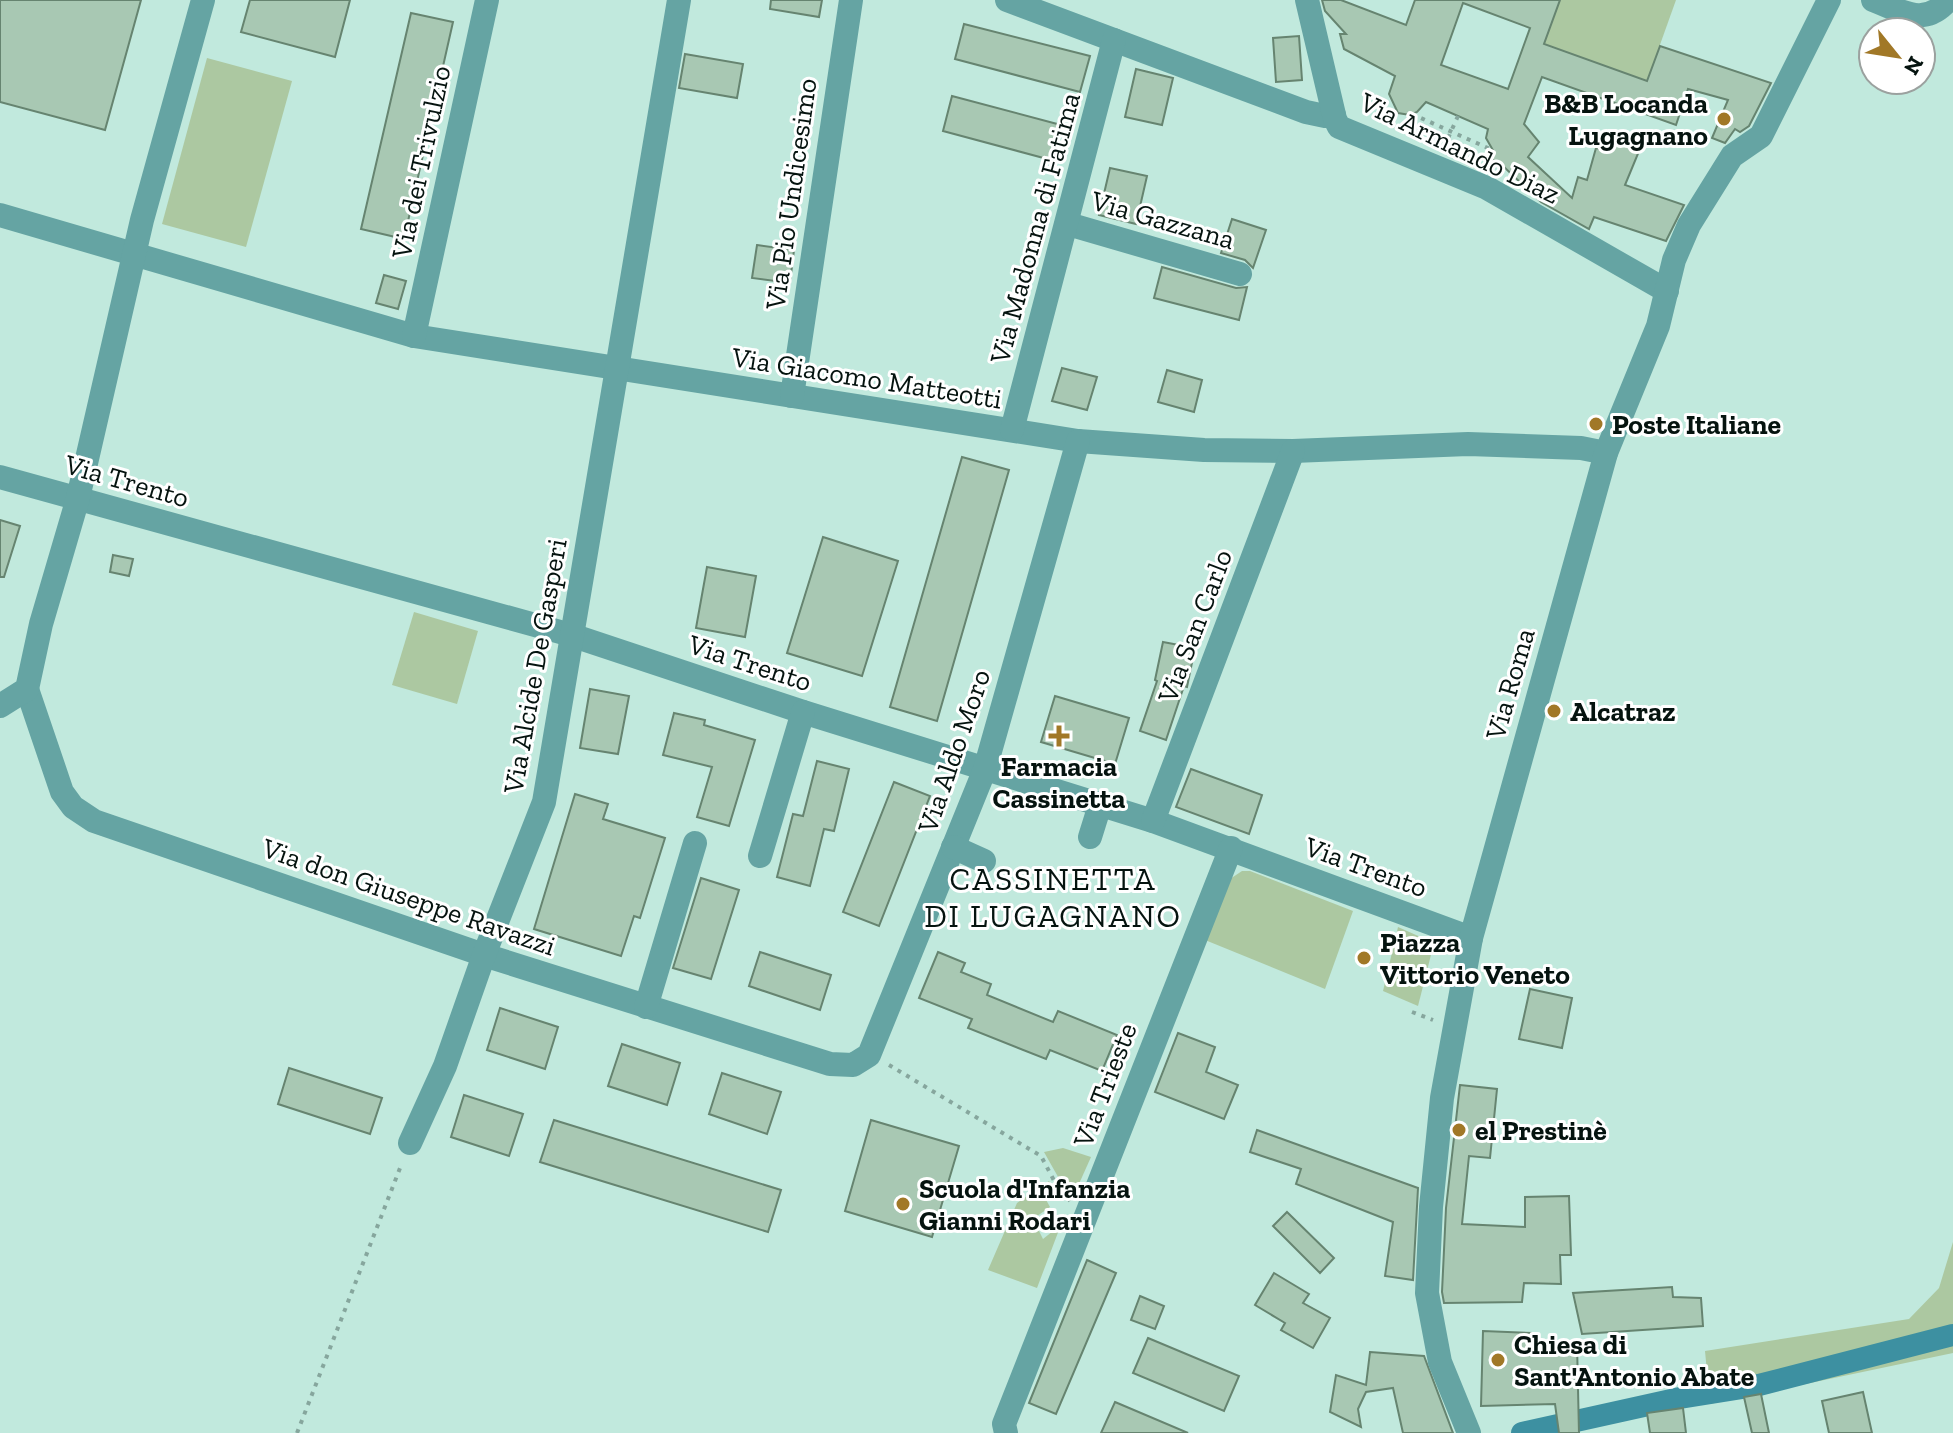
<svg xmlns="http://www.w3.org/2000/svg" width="1953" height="1433" viewBox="0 0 1953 1433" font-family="'Zilla Slab',serif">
<rect width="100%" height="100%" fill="#c1e9dd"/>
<!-- green -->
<g fill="#acc8a1">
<path d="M1560,0H1676L1647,81L1544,44Z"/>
<path d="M207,58L292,81L246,247L162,224Z"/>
<path d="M414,612L478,631L457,704L392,685Z"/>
<path d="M1242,871H1250L1353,911L1325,989L1205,940L1227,881Z"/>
<path d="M1398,927L1434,943L1418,1006L1383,991Z"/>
<path d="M1063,1148L1091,1157L1074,1195L1066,1191L1044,1152Z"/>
<path d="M1049,1181L1054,1190L1044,1196L1050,1207L1033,1219L1043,1239L1058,1227L1055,1220L1065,1214L1037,1288L988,1270L1017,1203Z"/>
<path d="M1953,1242V1353L1710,1404L1705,1351L1909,1319L1939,1288Z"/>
</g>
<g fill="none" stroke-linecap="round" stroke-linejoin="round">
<!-- canal -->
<path stroke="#3d90a1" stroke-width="22" d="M1522,1433L1680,1398L1755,1386L1953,1335"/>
</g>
<!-- building -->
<g fill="#a8c8b3" stroke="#668470" stroke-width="2" fill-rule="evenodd">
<path d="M0,0H141L105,130L0,102Z"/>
<path d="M250,0H350L335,57L241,32Z"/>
<path d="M771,0H822L819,17L770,9Z"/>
<path d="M1322,0H1341L1406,25L1415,0H1560L1544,44L1647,81L1660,46L1771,83L1749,126L1740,132L1735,129L1725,143L1712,138L1728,100L1688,89L1676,125L1542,77L1524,124L1539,142L1528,157L1572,198L1578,177L1587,180L1596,148L1604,150L1609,134L1642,144L1625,185L1684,205L1666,241L1594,217L1589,229L1541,202L1502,165L1491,159L1494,152L1486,138L1488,129L1426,102L1417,112L1410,115L1398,113L1389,94L1395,76L1344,49L1340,34H1346L1325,11ZM1463,3L1530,28L1508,89L1441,65Z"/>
<path d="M411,13L453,22L404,239L361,229Z"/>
<path d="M964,24L1090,56L1080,92L955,59Z"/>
<path d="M1299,36L1302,80L1276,82L1273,38Z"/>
<path d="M685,54L743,64L737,98L679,88Z"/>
<path d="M1136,69L1173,78L1162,125L1125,117Z"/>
<path d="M952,96L1061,125L1051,160L943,131Z"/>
<path d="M1110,168L1147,176L1136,224L1099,215Z"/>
<path d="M1232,219L1266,230L1253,268L1245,260L1221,253Z"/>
<path d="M757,245L794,250L790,283L752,278Z"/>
<path d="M1162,267L1236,288L1247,287L1239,320L1154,298Z"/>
<path d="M384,275L406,281L398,309L376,303Z"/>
<path d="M1062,368L1097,377L1087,410L1052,401Z"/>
<path d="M1167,370L1202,380L1194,412L1158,402Z"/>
<path d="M962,457L1009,470L937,721L890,707Z"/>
<path d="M0,520L20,526L4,577H0Z"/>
<path d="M823,537L898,561L862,676L787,653Z"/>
<path d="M113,555L133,559L129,576L110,572Z"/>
<path d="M707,567L756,576L745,637L696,628Z"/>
<path d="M1163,642L1195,648L1187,687L1184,686L1166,740L1140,731L1157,681L1155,680Z"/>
<path d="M590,689L629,696L618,754L580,748Z"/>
<path d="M1055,696L1129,718L1115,764L1041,742Z"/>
<path d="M674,713L705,720L704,725L755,740L729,826L697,817L712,767L663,755Z"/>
<path d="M817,761L849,769L834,831L824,829L810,886L777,877L793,814L803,816Z"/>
<path d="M1191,769L1262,795L1249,834L1176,807Z"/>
<path d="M894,782L930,796L879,926L843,912Z"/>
<path d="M575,794L608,804L603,819L665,838L640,918L634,916L621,956L534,929Z"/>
<path d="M701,878L739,890L711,979L673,968Z"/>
<path d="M760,952L831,975L820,1010L749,986Z"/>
<path d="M938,952L965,963L961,972L991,984L987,995L1053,1022L1058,1011L1117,1035L1102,1071L1050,1050L1046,1059L968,1028L972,1019L919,998Z"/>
<path d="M1530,989L1572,998L1562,1048L1519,1039Z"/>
<path d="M500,1008L558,1027L545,1069L487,1050Z"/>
<path d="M1178,1033L1215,1047L1206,1072L1238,1085L1224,1119L1155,1092Z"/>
<path d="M622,1044L680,1063L667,1105L608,1086Z"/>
<path d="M289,1068L382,1098L370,1134L278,1104Z"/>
<path d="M722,1073L781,1092L767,1134L709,1114Z"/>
<path d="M1460,1085L1497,1089L1490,1158L1469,1156L1462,1224L1525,1227V1197L1569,1196L1571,1255H1560L1561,1284L1524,1283L1522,1302L1444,1303L1442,1292L1446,1208Z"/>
<path d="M464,1095L523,1114L509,1156L451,1137Z"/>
<path d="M554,1120L781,1190L768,1232L540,1162Z"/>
<path d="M871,1120L959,1146L932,1237L845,1211Z"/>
<path d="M1257,1130L1418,1188L1413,1280L1385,1276L1393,1222L1296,1184L1301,1169L1250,1152Z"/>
<path d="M1287,1212L1334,1258L1320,1273L1273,1226Z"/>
<path d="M1087,1260L1116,1273L1056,1414L1029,1403Z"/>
<path d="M1274,1273L1309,1294L1303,1303L1330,1318L1313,1348L1281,1330L1285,1323L1255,1305Z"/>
<path d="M1672,1287L1673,1297L1701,1298L1703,1326L1582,1334L1573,1293Z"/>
<path d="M1140,1296L1164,1306L1155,1329L1131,1320Z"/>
<path d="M1483,1331L1532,1333L1531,1346L1577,1343L1579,1433H1559L1555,1404L1481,1406Z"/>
<path d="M1148,1338L1239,1376L1224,1411L1133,1373Z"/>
<path d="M1370,1352L1424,1356L1453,1433H1403L1393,1388L1366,1392L1358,1409L1361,1427L1330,1412L1336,1375L1366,1385Z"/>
<path d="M1863,1392L1872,1433H1829L1822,1401Z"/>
<path d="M1761,1394L1769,1433H1752L1744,1397Z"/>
<path d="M1115,1402L1188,1433H1101Z"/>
<path d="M1683,1408L1686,1433H1650L1647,1413Z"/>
</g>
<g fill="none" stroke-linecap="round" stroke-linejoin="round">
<!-- path -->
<g stroke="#86a69d" stroke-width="4" stroke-dasharray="4 6" stroke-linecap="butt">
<path d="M1412,114L1490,149"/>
<path d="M1444,147L1458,116"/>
<path d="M1412,1012L1433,1020"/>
<path d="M889,1065L1041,1156L1058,1188L1070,1201"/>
<path d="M297,1433L402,1163"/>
</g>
<!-- minor -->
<g stroke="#65a4a3" stroke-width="24">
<path d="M1007,0L1306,112L1325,116L1334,115"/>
<path d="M1307,0L1335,119L1339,127L1487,188L1667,291"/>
<path d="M1873,0C1902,11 1924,28 1948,0"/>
<path d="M0,215L414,336L1078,441L1204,450L1293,451L1468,444L1581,448L1606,453"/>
<path d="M1068,224L1240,274"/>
<path d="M414,336L487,0"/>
<path d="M792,396L851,0"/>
<path d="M1012,430L1114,40"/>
<path d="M0,477L571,635L803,712L1153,821L1471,938"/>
<path d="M27,689L62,792L73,807L94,821L484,955L830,1064L853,1065L869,1055L985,769L1078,441"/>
<path d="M0,706L27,689L41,624L78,498L142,220L203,0"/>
<path d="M1153,821L1293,451"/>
<path d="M1090,837L1100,805"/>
<path d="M953,847L984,861"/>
<path d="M760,856L803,712"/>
<path d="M646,1007L695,843"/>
<path d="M410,1143L445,1066L484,955L544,802L679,0"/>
<path d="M1006,1433L1004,1424L1231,848"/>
<path d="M1469,1433L1440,1362L1427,1293L1431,1207L1442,1098L1471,938L1606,453L1658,326L1674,260L1689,225L1732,156L1761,136L1829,0"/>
</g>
</g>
<!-- markers -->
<g fill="#a17827" stroke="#fff" stroke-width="3">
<circle cx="1724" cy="119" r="8"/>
<circle cx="1596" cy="424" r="8"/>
<circle cx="1554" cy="711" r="8"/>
<path d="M1055 724h8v8h8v8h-8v8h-8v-8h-8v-8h8z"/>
<circle cx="1364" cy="958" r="8"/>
<circle cx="1459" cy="1130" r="8"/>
<circle cx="903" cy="1204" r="8"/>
<circle cx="1498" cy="1360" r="8"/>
</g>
<g text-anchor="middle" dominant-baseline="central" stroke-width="6" stroke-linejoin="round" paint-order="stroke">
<!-- poi labels -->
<g font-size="28" font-weight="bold" fill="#05130f" stroke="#fff" text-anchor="start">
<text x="1708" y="103" text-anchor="end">B&amp;B Locanda<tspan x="1708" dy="32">Lugagnano</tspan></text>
<text x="1612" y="424">Poste Italiane</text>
<text x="1570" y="711">Alcatraz</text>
<text x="1059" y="766" text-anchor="middle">Farmacia<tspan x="1059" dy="32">Cassinetta</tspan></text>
<text x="1380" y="942">Piazza<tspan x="1380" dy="32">Vittorio Veneto</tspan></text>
<text x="1475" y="1130">el Prestinè</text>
<text x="919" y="1188">Scuola d'Infanzia<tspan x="919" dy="32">Gianni Rodari</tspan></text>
<text x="1514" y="1344">Chiesa di<tspan x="1514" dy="32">Sant'Antonio Abate</tspan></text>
</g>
<!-- street labels -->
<g font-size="28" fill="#05130f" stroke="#fff">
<text transform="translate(1460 148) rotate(26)">Via Armando Diaz</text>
<text transform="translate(421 162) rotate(-78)">Via dei Trivulzio</text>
<text transform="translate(791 194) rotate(-82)">Via Pio Undicesimo</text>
<text transform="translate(1163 220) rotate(16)">Via Gazzana</text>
<text transform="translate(1035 228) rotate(-75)">Via Madonna di Fatima</text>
<text transform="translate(867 378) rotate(9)">Via Giacomo Matteotti</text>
<text transform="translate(127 481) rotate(16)">Via Trento</text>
<text transform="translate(1195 626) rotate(-69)">Via San Carlo</text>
<text transform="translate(750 663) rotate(18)">Via Trento</text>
<text transform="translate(535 666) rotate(-80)">Via Alcide De Gasperi</text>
<text transform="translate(1510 684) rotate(-74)">Via Roma</text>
<text transform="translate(954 751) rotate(-71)">Via Aldo Moro</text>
<text transform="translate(1366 867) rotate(20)">Via Trento</text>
<text transform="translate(409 897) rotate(19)">Via don Giuseppe Ravazzi</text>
<text transform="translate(1105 1085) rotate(-69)">Via Trieste</text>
</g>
<!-- quarter labels -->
<g font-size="32" letter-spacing="2" fill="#05130f" stroke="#fff">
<text x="1053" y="879">CASSINETTA<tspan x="1053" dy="37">DI LUGAGNANO</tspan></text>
</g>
</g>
<!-- north arrow -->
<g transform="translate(1897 56) rotate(120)"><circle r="38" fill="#ffffff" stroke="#9ba19f" stroke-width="2"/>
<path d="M0-6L14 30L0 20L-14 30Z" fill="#a17827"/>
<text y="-12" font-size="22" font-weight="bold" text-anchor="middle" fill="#05130f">N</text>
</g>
</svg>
